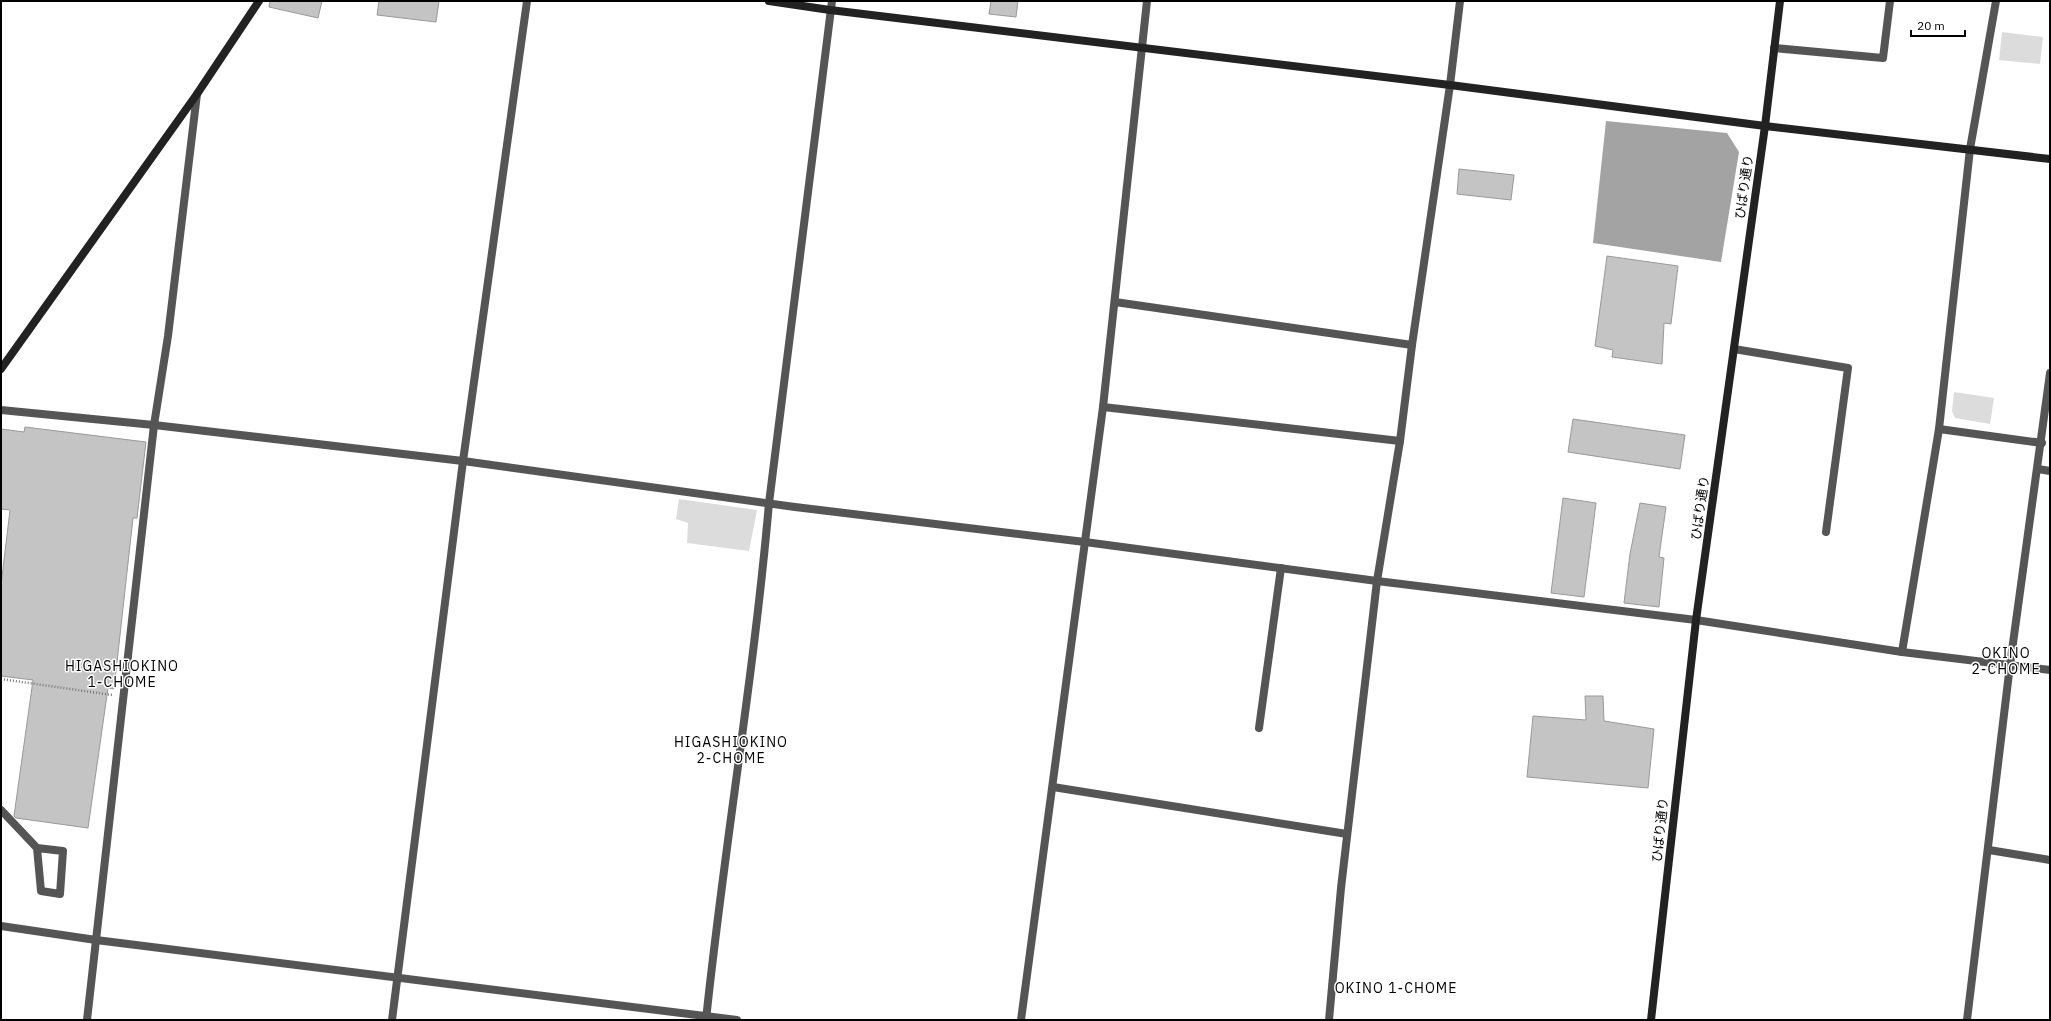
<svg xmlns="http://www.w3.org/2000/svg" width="2051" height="1021" viewBox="0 0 2051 1021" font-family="'IBM Plex Sans','Noto Sans JP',sans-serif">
<rect width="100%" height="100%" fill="#fff"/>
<!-- green -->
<g fill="#dcdcdc">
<path d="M2002,32L2043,37L2040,64L1999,60Z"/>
<path d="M1954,392L1994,398L1990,424L1955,418L1952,411Z"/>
<path d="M679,499L757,510L749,551L687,543L688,523L676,519Z"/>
</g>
<!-- water -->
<path fill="#a3a3a3" d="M1606,121L1727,133L1739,152L1721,262L1593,243Z"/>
<!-- building -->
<g fill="#c4c4c4" stroke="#999">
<path d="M270,1H322L318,18L269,7Z"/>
<path d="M379,1H439L436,22L377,15Z"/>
<path d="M991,1H1018L1016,17L989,14Z"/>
<path d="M1459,169L1514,175L1511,200L1457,194Z"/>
<path d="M1607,256L1678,266L1671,324L1664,323L1662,364L1612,357L1613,350L1595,346Z"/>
<path d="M1573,419L1685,435L1680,469L1568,452Z"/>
<path d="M25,427L146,442L137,518H133L114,689L108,688L88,828L16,818L14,816L33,680L1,676V585L10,510L1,509V429L24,432Z"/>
<path d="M1563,498L1596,503L1584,597L1551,593Z"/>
<path d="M1640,503L1666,507L1659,557L1664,558L1659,607L1624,603L1630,554Z"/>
<path d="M1585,696H1603L1604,721L1654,729L1648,788L1527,777L1533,716L1586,720Z"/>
</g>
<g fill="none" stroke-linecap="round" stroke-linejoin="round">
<!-- path -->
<path stroke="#777" stroke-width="2.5" stroke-dasharray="1 2" stroke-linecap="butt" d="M1,679L112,695"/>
<!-- lane -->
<path stroke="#555" stroke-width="8" d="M1,810L37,848L63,851L60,894L41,891L37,848"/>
<!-- street -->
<g stroke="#555" stroke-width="8">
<path d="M1774,48L1883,58L1890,1"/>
<path d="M1115,302L1412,345"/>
<path d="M1734,349L1848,368L1826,532"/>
<path d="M1103,407L1400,441"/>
<path d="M1,410L154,425L463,461L795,507L1085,542L1377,581L1696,620L1902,652L2050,670"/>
<path d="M1939,429L2042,443"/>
<path d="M2038,469L2050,471"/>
<path d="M1902,652L1939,429L1970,149L1996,1"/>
<path d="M1259,728L1281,568"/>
<path d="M1053,787L1347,834"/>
<path d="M1989,850L2050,860"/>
<path d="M1,926L96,940L737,1020"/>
<path d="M87,1020L154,425L168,336L197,94"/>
<path d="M392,1020L463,461L527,1"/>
<path d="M706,1020C724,847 754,676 769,503L832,1"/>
<path d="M1021,1020L1103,407L1147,1"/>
<path d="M1329,1020L1341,888L1377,581L1400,441L1412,345L1450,85L1460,1"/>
<path d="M1967,1020L2010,665L2050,373"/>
</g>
<!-- secondary -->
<g stroke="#222" stroke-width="8">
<path d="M769,1L830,10L1450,85L1765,126L2050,159"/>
<path d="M1,369L197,94L259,1"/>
<path d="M1651,1020L1696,620L1765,126L1780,1"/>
</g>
</g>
<g text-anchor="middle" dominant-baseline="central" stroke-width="3" stroke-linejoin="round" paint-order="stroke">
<!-- street labels -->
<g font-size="13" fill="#000" stroke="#fff">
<text transform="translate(1744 187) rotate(-82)">ひばり通り</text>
<text transform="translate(1700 508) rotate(-82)">ひばり通り</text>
<text transform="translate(1660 830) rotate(-84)">ひばり通り</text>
</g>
<!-- neighbourhood labels -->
<g font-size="14" letter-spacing="1" fill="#000" stroke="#fff">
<text x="2006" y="653">OKINO<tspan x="2006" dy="16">2-CHOME</tspan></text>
<text x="122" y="666">HIGASHIOKINO<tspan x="122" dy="16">1-CHOME</tspan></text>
<text x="731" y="742">HIGASHIOKINO<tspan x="731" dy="16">2-CHOME</tspan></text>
<text x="1396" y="988">OKINO 1-CHOME</text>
</g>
</g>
<!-- border -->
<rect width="2051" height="1021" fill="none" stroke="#000000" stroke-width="4"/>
<!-- scale -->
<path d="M1911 30v6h54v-6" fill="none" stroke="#000000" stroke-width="2"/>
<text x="1917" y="30" font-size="12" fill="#000000" stroke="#ffffff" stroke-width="3" paint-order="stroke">20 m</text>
</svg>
